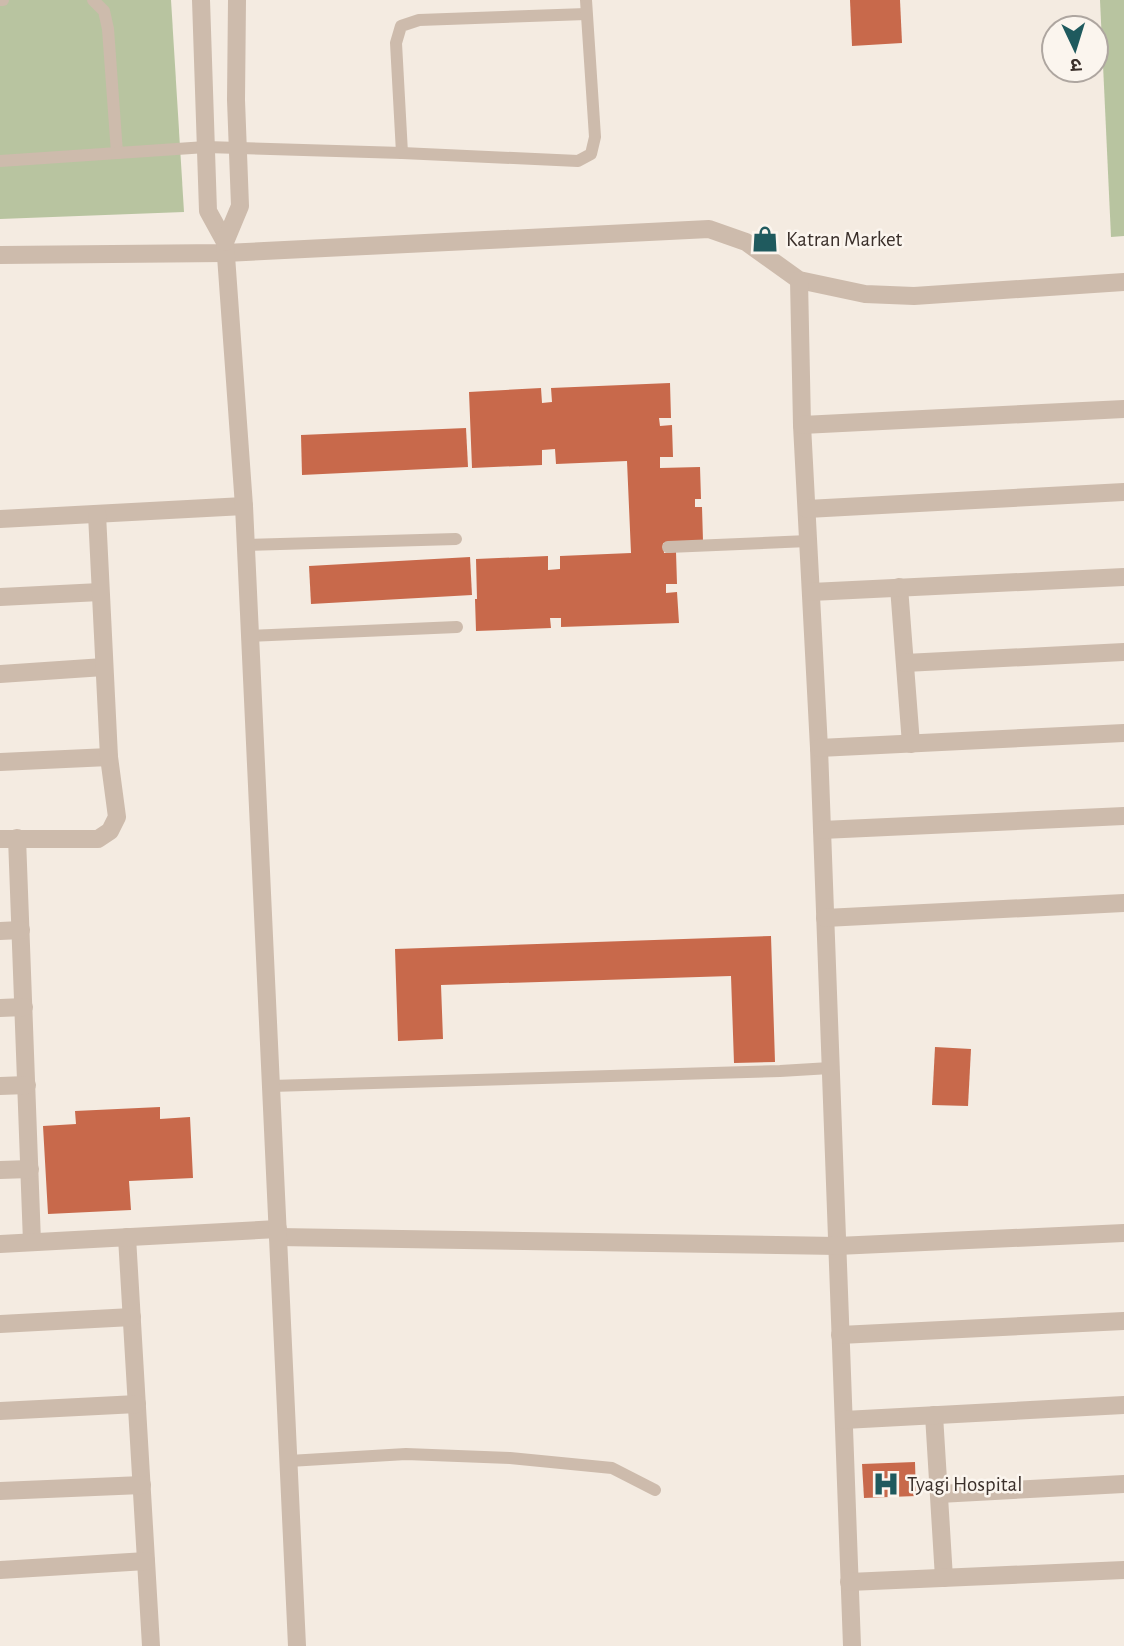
<svg xmlns="http://www.w3.org/2000/svg" width="1124" height="1646" viewBox="0 0 1124 1646" font-family="'Alegreya Sans','Noto Sans Devanagari',sans-serif">
<rect width="100%" height="100%" fill="#f4ebe1"/>
<!-- green -->
<g fill="#b8c4a0">
<path d="M0,0H171L184,212L0,219Z"/>
<path d="M1100,0H1124V236L1111,237Z"/>
</g>
<!-- building -->
<g fill="#c8694b">
<path d="M850,0H900L902,43L852,46Z"/>
<path d="M670,383L671,418H659L660,426L672,425L673,457H660V468L700,467L701,499H695V507H702L703,541L663,543L664,553L676,552L677,584H666V593L677,592L679,623L561,627V618H550L551,628L476,631L475,599H477L476,559L548,556V570L560,569V556L631,553L627,461L556,464L555,449L542,450V465L472,468L469,392L541,388L542,403L552,402L551,388Z"/>
<path d="M466,428L468,467L302,475L301,435Z"/>
<path d="M470,557L472,595L311,604L309,566Z"/>
<path d="M771,936L775,1062L734,1063L731,976L441,985L443,1039L398,1041L395,949Z"/>
<path d="M935,1047L971,1049L968,1106L932,1105Z"/>
<path d="M160,1107V1119L190,1117L193,1178L129,1181L131,1210L48,1214L43,1126L76,1124L75,1111Z"/>
<path d="M915,1462L916,1496L864,1498L862,1464Z"/>
</g>
<g fill="none" stroke-linecap="round" stroke-linejoin="round">
<!-- service -->
<g stroke="#cdbbac" stroke-width="12">
<path d="M0,0H3"/>
<path d="M93,0L104,11L108,29L117,153"/>
<path d="M402,153L396,43L401,26L419,20L586,14"/>
<path d="M0,161L206,147L402,153L578,161L591,154L595,137L586,0"/>
<path d="M246,545L456,539"/>
<path d="M668,547L808,541"/>
<path d="M250,636L457,627"/>
<path d="M271,1086L780,1071L830,1068"/>
<path d="M289,1461L406,1454L510,1458L612,1468L655,1490"/>
</g>
<!-- minor -->
<g stroke="#cdbbac" stroke-width="18">
<path d="M0,255L225,253L709,229L746,242L799,280L865,294L914,296L1124,282"/>
<path d="M799,280L802,425L819,748L852,1646"/>
<path d="M802,425L1124,409"/>
<path d="M807,509L1124,492"/>
<path d="M0,519L244,506"/>
<path d="M899,587L911,744"/>
<path d="M811,592L1124,577"/>
<path d="M0,597L100,592"/>
<path d="M905,663L1124,652"/>
<path d="M0,674L104,667"/>
<path d="M819,748L1124,733"/>
<path d="M0,762L109,757"/>
<path d="M822,830L1124,816"/>
<path d="M17,838L32,1242"/>
<path d="M0,839H98L110,831L117,817L109,757L97,514"/>
<path d="M825,918L1124,903"/>
<path d="M0,931L21,930"/>
<path d="M0,1008L24,1007"/>
<path d="M0,1086L27,1085"/>
<path d="M0,1170L30,1169"/>
<path d="M127,1237L151,1646"/>
<path d="M278,1237L837,1246L1124,1233"/>
<path d="M0,1244L278,1229"/>
<path d="M0,1324L132,1317"/>
<path d="M840,1335L1124,1321"/>
<path d="M0,1411L137,1404"/>
<path d="M934,1415L944,1578"/>
<path d="M844,1420L1124,1405"/>
<path d="M0,1491L142,1485"/>
<path d="M939,1494L1124,1484"/>
<path d="M0,1570L146,1561"/>
<path d="M849,1582L1124,1570"/>
</g>
<!-- tertiary -->
<g stroke="#cdbbac" stroke-width="18">
<path d="M201,0L208,211L225,242L244,506L297,1646"/>
<path d="M225,242L240,206L236,100L237,0"/>
</g>
</g>
<!-- icons -->
<defs>
<g id="shop-bare" transform="scale(2.1)"><path d="M-5-2.5h2.3a2.7 3.5 0 0 1 5.4 0H5L5.5 6h-11ZM-1.5-2.5h3a1.5 2.3 0 0 0-3 0Z" fill="#1f5a5e" stroke="#fbf5ee" stroke-width="2.5" paint-order="stroke"/></g>
<g id="hospital-bare" transform="scale(2.1)"><path d="M-5-5h3v3.5h4V-5h3V5h-3V1.5h-4V5h-3Z" fill="#1f5a5e" stroke="#fbf5ee" stroke-width="2.5" paint-order="stroke"/></g>
</defs>
<g fill-rule="evenodd">
<use href="#shop-bare" x="765" y="239"/>
<use href="#hospital-bare" x="886" y="1484"/>
</g>
<g text-anchor="middle" dominant-baseline="central" stroke-width="5" stroke-linejoin="round" paint-order="stroke">
<!-- poi labels -->
<g font-size="21" fill="#3b302b" stroke="#fbf5ee" text-anchor="start">
<text x="786" y="239">Katran Market</text>
<text x="907" y="1484">Tyagi Hospital</text>
</g>
</g>
<!-- north arrow -->
<g transform="translate(1075 49) rotate(176)"><circle r="33" fill="#fbf5ee" stroke="#aea6a0" stroke-width="2"/>
<path d="M0-5L12 26L0 18L-12 26Z" fill="#1f5a5e"/>
<text y="-10" font-size="19" font-weight="bold" text-anchor="middle" fill="#3b302b">उ</text>
</g>
</svg>
